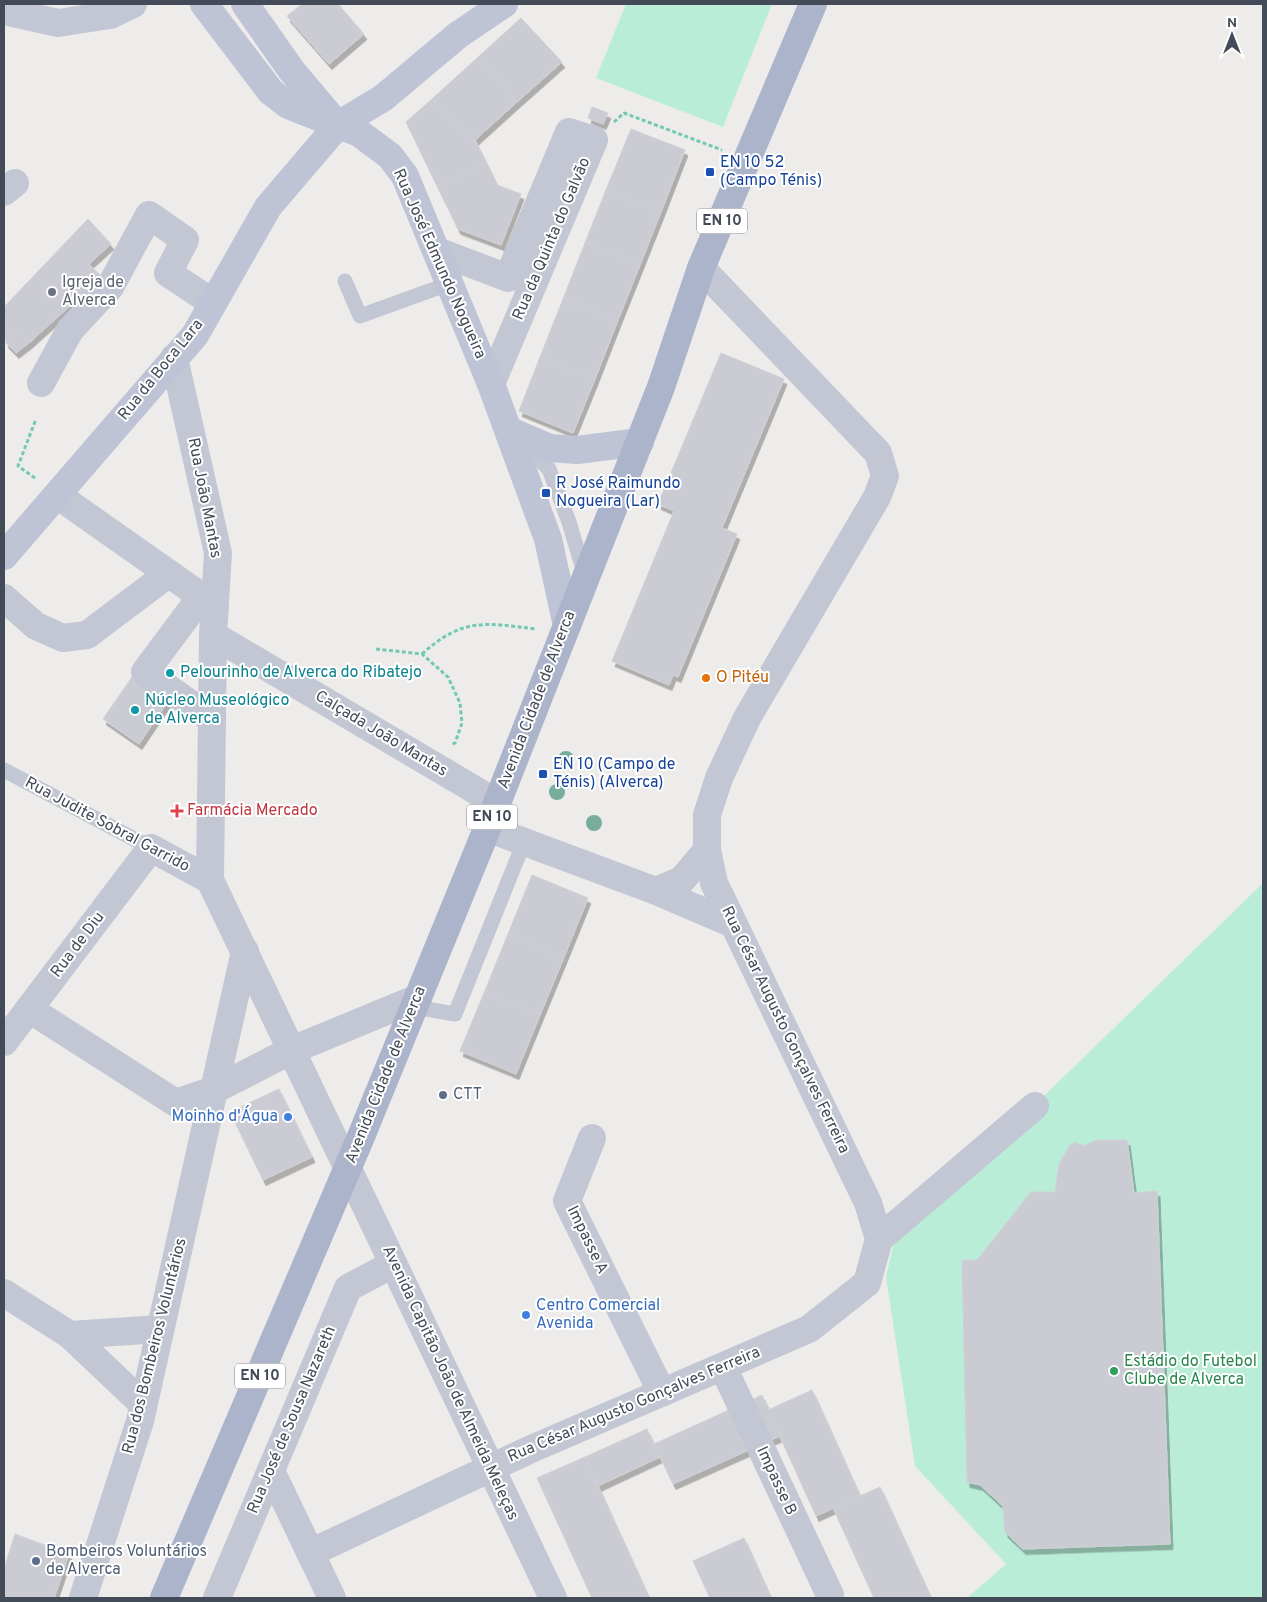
<svg xmlns="http://www.w3.org/2000/svg" width="1267" height="1602" viewBox="0 0 1267 1602" font-family="Overpass,sans-serif">
<defs>
<filter id="shadow"><feDropShadow dx="3" dy="5.5" stdDeviation="0" flood-color="#0004"/></filter>
</defs>
<rect width="100%" height="100%" fill="#eeeceb"/>
<!-- green -->
<g fill="#b9edd8">
<path d="M626,4H772L723,127L596,78Z"/>
<path d="M1263,883V1598H967L1006,1564L915,1466L886,1277L894,1242Z"/>
</g>
<!-- building -->
<g fill="#cbccd3" stroke="#cfd0d7" filter="url(#shadow)">
<path d="M302,4H338L364,34L329,64L287,16Z"/>
<path d="M521,18L562,62L517,102L477,58Z"/>
<path d="M477,58L517,102L475,140H470L432,99Z"/>
<path d="M432,99L470,140H475L486,162L437,186L406,122Z"/>
<path d="M592,107L608,113L603,124L588,118Z"/>
<path d="M631,129L685,150L661,212L606,190Z"/>
<path d="M486,162L497,185L521,194L501,245L458,229L437,186Z"/>
<path d="M606,190L661,212L640,265L585,243Z"/>
<path d="M88,219L111,244L89,264L102,277L30,342L19,331L6,343L4,307Z"/>
<path d="M585,243L640,265L618,320L563,299Z"/>
<path d="M563,299L618,320L595,379L540,357Z"/>
<path d="M19,331L30,342L16,353L6,343Z"/>
<path d="M721,353L784,379L722,528L737,534L678,677L673,675L669,685L612,661L674,511L658,504Z"/>
<path d="M540,357L595,379L573,433L519,411Z"/>
<path d="M132,677L168,701L139,744L103,719Z"/>
<path d="M532,875L588,898L564,957L508,934Z"/>
<path d="M508,934L564,957L540,1015L484,993Z"/>
<path d="M484,993L540,1015L516,1074L460,1051Z"/>
<path d="M279,1089L312,1157L263,1180L230,1112Z"/>
<path d="M1097,1140H1127L1134,1193L1157,1191L1170,1544L1023,1549L1005,1532L1003,1506L980,1485L967,1482L962,1260H977L1031,1192H1055L1059,1164L1070,1145L1075,1142L1083,1146Z"/>
<path d="M812,1390L860,1496L816,1516L768,1410Z"/>
<path d="M762,1395L780,1436L673,1484L654,1444Z"/>
<path d="M647,1429L660,1457L598,1486L585,1457Z"/>
<path d="M585,1457L598,1486L649,1598H592L537,1478Z"/>
<path d="M880,1487L931,1598H874L833,1508Z"/>
<path d="M15,1534L69,1554L54,1598H4V1569Z"/>
<path d="M744,1538L771,1598H710L693,1561Z"/>
</g>
<g fill="none" stroke-linecap="round" stroke-linejoin="round">
<!-- path -->
<g stroke="#72c9b1" stroke-width="3" stroke-dasharray="4 2.5" stroke-linecap="butt">
<path d="M614,122L624,113L722,150"/>
<path d="M35,478L18,466L36,419"/>
<path d="M376,649L422,654L448,677L460,703L462,723L455,743L452,744"/>
<path d="M422,654C463,617 485,623 537,629"/>
</g>
<!-- lane -->
<g stroke="#c2c7d3" stroke-width="15">
<path d="M345,281L360,316L451,283"/>
<path d="M522,443L549,469L569,522L585,576"/>
<path d="M4,770L151,848"/>
<path d="M414,1007L455,1014L524,842"/>
</g>
<!-- street -->
<g stroke="#c2c7d3" stroke-width="28">
<path d="M4,11L58,23L110,15L133,4"/>
<path d="M4,192L15,183"/>
<path d="M437,251L508,278L569,132L594,140L491,384"/>
<path d="M174,358L218,553L213,635L210,880L553,1598"/>
<path d="M41,383L70,330L110,287L149,215L185,240L168,273L213,303"/>
<path d="M57,495L215,606"/>
<path d="M201,597L145,672L212,719"/>
<path d="M4,598L36,626L63,638L87,635L168,574"/>
<path d="M213,635L497,803"/>
<path d="M487,828L656,891L733,924"/>
<path d="M656,891L682,880L707,850"/>
<path d="M29,1009L176,1103L214,1090L292,1050L418,998"/>
<path d="M4,1042L151,848L210,880"/>
<path d="M592,1138L567,1201L662,1393"/>
<path d="M879,1239L1035,1106"/>
<path d="M4,1293L70,1335L143,1404"/>
<path d="M70,1335L160,1329"/>
<path d="M723,1367L830,1595"/>
<path d="M271,1471L332,1598"/>
<path d="M310,1553L529,1450L809,1329L867,1283L879,1239L868,1203L714,883L707,850V815L719,778L747,718L877,497L885,476L878,453L701,268"/>
<path d="M83,1598L140,1421L245,951"/>
<path d="M217,1598L348,1288L393,1264"/>
</g>
<!-- secondary -->
<g stroke="#bec4d5" stroke-width="28">
<path d="M204,4L271,92L288,105L359,133L390,156L405,176L491,384L548,539L567,626"/>
<path d="M245,4L292,71L335,122"/>
<path d="M508,430L550,448L577,450L640,442"/>
<path d="M4,556L195,335L268,207L338,125L383,98L458,35L504,4"/>
</g>
<!-- primary -->
<path stroke="#abb4cb" stroke-width="28" d="M164,1598L360,1139L482,841L661,387L701,268L813,4"/>
</g>
<!-- trees -->
<g fill="#78ac9c">
<circle cx="566" cy="759" r="8"/>
<circle cx="557" cy="792" r="8"/>
<circle cx="594" cy="823" r="8"/>
</g>
<!-- markers -->
<g fill="#1a4fb4" stroke="#fff" stroke-width="2">
<rect x="705" y="167" width="10" height="10" rx="2.5"/>
<rect x="541" y="488" width="10" height="10" rx="2.5"/>
<rect x="538" y="769" width="10" height="10" rx="2.5"/>
</g>
<circle fill="#6b7280" stroke="#fff" stroke-width="2" cx="52" cy="292" r="5"/>
<g fill="#0f9aa8" stroke="#fff" stroke-width="2">
<circle cx="170" cy="673" r="5"/>
<circle cx="135" cy="710" r="5"/>
</g>
<circle fill="#e8710a" stroke="#fff" stroke-width="2" cx="706" cy="678" r="5"/>
<path fill="#e0444e" stroke="#fff" stroke-width="2" d="M174.5 803.5h5v5h5v5h-5v5h-5v-5h-5v-5h5z"/>
<g fill="#5c6f8a" stroke="#fff" stroke-width="2">
<circle cx="443" cy="1095" r="5"/>
<circle cx="36" cy="1561" r="5"/>
</g>
<g fill="#3f7fe0" stroke="#fff" stroke-width="2">
<circle cx="288" cy="1117" r="5"/>
<circle cx="526" cy="1315" r="5"/>
</g>
<circle fill="#2e9e5b" stroke="#fff" stroke-width="2" cx="1114" cy="1371" r="5"/>
<g text-anchor="middle" dominant-baseline="central" stroke-width="4" stroke-linejoin="round" paint-order="stroke">
<!-- shield labels -->
<g fill="#fff" stroke="#7c818a" stroke-width="1">
<rect x="697" y="208.5" width="50" height="25" rx="4"/>
<rect x="467" y="804.5" width="50" height="25" rx="4"/>
<rect x="235" y="1363.5" width="50" height="25" rx="4"/>
</g>
<g font-size="15" font-weight="bold" fill="#444b58">
<text x="722" y="221">EN 10</text>
<text x="492" y="817">EN 10</text>
<text x="260" y="1376">EN 10</text>
</g>
<!-- transit labels -->
<g font-size="16" fill="#164399" stroke="#fff" text-anchor="start">
<text x="720" y="163">EN 10 52<tspan x="720" dy="18">(Campo Ténis)</tspan></text>
<text x="556" y="484">R José Raimundo<tspan x="556" dy="18">Nogueira (Lar)</tspan></text>
<text x="553" y="765">EN 10 (Campo de<tspan x="553" dy="18">Ténis) (Alverca)</tspan></text>
</g>
<!-- street labels -->
<g font-size="16" fill="#444b58" stroke="#fff">
<text transform="translate(552 239) rotate(-67)">Rua da Quinta do Galvão</text>
<text transform="translate(439 264) rotate(66)">Rua José Edmundo Nogueira</text>
<text transform="translate(161 370) rotate(-51)">Rua da Boca Lara</text>
<text transform="translate(204 498) rotate(79)">Rua João Mantas</text>
<text transform="translate(537 700) rotate(-69)">Avenida Cidade de Alverca</text>
<text transform="translate(381 734) rotate(31)">Calçada João Mantas</text>
<text transform="translate(107 825) rotate(28)">Rua Judite Sobral Garrido</text>
<text transform="translate(78 945) rotate(-53)">Rua de Diu</text>
<text transform="translate(785 1030) rotate(64)">Rua César Augusto Gonçalves Ferreira</text>
<text transform="translate(386 1075) rotate(-68)">Avenida Cidade de Alverca</text>
<text transform="translate(587 1240) rotate(64)">Impasse A</text>
<text transform="translate(155 1346) rotate(-76)">Rua dos Bombeiros Voluntários</text>
<text transform="translate(450 1383) rotate(65)">Avenida Capitão João de Almeida Meleças</text>
<text transform="translate(634 1405) rotate(-23)">Rua César Augusto Gonçalves Ferreira</text>
<text transform="translate(292 1420) rotate(-67)">Rua José de Sousa Nazareth</text>
<text transform="translate(776 1481) rotate(65)">Impasse B</text>
</g>
<!-- worship labels -->
<g font-size="16" fill="#5b616d" stroke="#fff" text-anchor="start">
<text x="62" y="283">Igreja de<tspan x="62" dy="18">Alverca</tspan></text>
</g>
<!-- culture labels -->
<g font-size="16" fill="#0d838f" stroke="#fff" text-anchor="start">
<text x="180" y="673">Pelourinho de Alverca do Ribatejo</text>
<text x="145" y="701">Núcleo Museológico<tspan x="145" dy="18">de Alverca</tspan></text>
</g>
<!-- food labels -->
<g font-size="16" fill="#c56008" stroke="#fff" text-anchor="start">
<text x="716" y="678">O Pitéu</text>
</g>
<!-- health labels -->
<g font-size="16" fill="#be3a42" stroke="#fff" text-anchor="start">
<text x="187" y="811">Farmácia Mercado</text>
</g>
<!-- service labels -->
<g font-size="16" fill="#4e5e75" stroke="#fff" text-anchor="start">
<text x="453" y="1095">CTT</text>
<text x="46" y="1552">Bombeiros Voluntários<tspan x="46" dy="18">de Alverca</tspan></text>
</g>
<!-- shop labels -->
<g font-size="16" fill="#366cbe" stroke="#fff" text-anchor="end">
<text x="278" y="1117">Moinho d'Água</text>
<text x="536" y="1306" text-anchor="start">Centro Comercial<tspan x="536" dy="18">Avenida</tspan></text>
</g>
<!-- leisure labels -->
<g font-size="16" fill="#27864d" stroke="#fff" text-anchor="start">
<text x="1124" y="1362">Estádio do Futebol<tspan x="1124" dy="18">Clube de Alverca</tspan></text>
</g>
</g>
<!-- border -->
<rect width="1267" height="1602" fill="none" stroke="#444b58" stroke-width="10"/>
<!-- north arrow -->
<g transform="translate(1232 35)" stroke="#ffffff" stroke-width="4" paint-order="stroke">
<path d="M0-4L9 19L0 12L-9 19Z" fill="#444b58"/>
<text y="-8" font-size="14" font-weight="bold" text-anchor="middle" fill="#444b58">N</text>
</g>
</svg>
